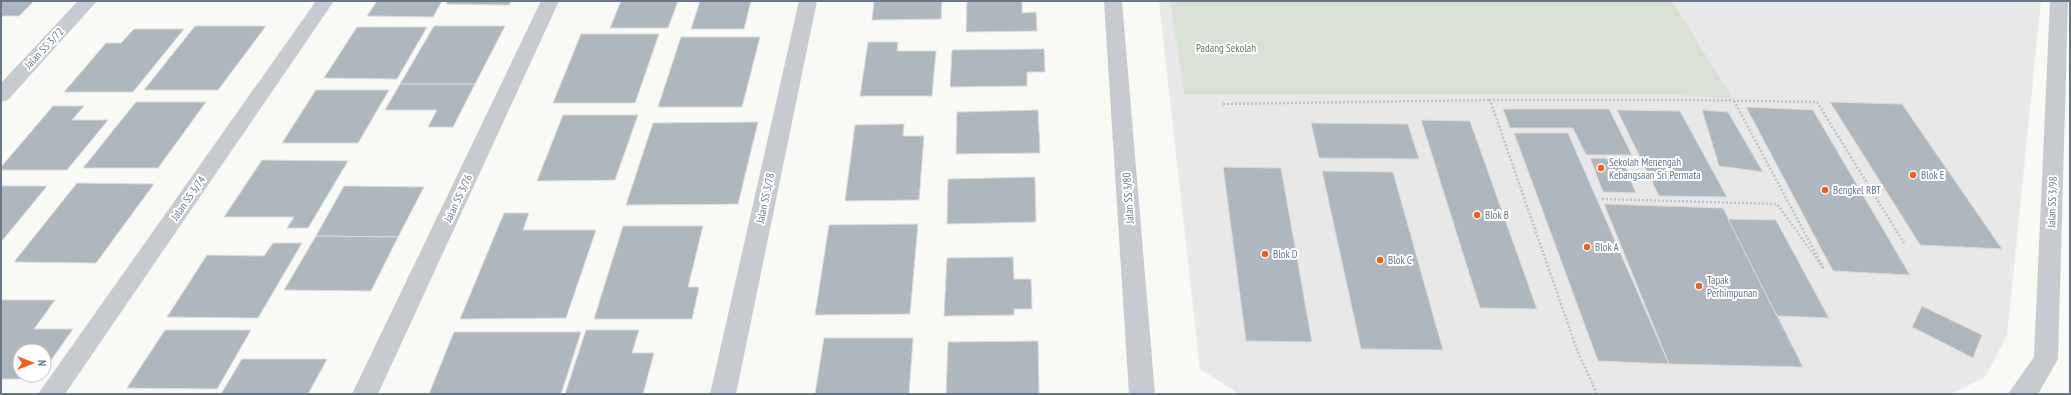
<svg xmlns="http://www.w3.org/2000/svg" width="2071" height="395" viewBox="0 0 2071 395" font-family="'PT Sans Narrow',sans-serif">
<rect width="100%" height="100%" fill="#f9f9f6"/>
<!-- built -->
<path fill="#e7e8e7" d="M1159,1H2041L2007,335L1985,377L1951,394H1239L1200,369Z"/>
<!-- green -->
<path fill="#dae1d7" d="M1170,1H1672L1733,99L1680,95H1185Z"/>
<!-- building -->
<g fill="#afb7be" stroke="#dbdbd9">
<path d="M1,1H34L19,16H1Z"/>
<path d="M377,1H442L433,17L367,16Z"/>
<path d="M448,1H511L509,5L446,4Z"/>
<path d="M621,1H678L668,28H610Z"/>
<path d="M700,1H751L744,29H691Z"/>
<path d="M874,1H942L941,19L872,20Z"/>
<path d="M967,1H1022V13L1036,12L1037,31L966,32Z"/>
<path d="M195,26H266L218,90H144Z"/>
<path d="M434,26H505L475,84H400Z"/>
<path d="M357,27H427L397,79L324,78Z"/>
<path d="M134,29H184L133,92H64L106,43H121Z"/>
<path d="M581,34H659L635,103H553Z"/>
<path d="M681,37H760L742,107H658Z"/>
<path d="M868,42H898L897,51H936L932,96H860Z"/>
<path d="M1044,49L1045,72H1027V86L950,87L952,50Z"/>
<path d="M400,84H475L453,127H428L437,110H385Z"/>
<path d="M316,90H389L358,143H282Z"/>
<path d="M136,102H206L158,168H83Z"/>
<path d="M1830,102L1902,104L2002,249L1920,245Z"/>
<path d="M53,106H84L72,120H108L67,170H1V167Z"/>
<path d="M1746,107L1813,110L1910,275L1833,271Z"/>
<path d="M1503,109H1609L1632,155H1586L1573,128H1510Z"/>
<path d="M1038,110L1040,153L956,154L957,112Z"/>
<path d="M1617,110L1680,111L1727,197L1659,196Z"/>
<path d="M1702,110L1728,112L1763,172L1719,166Z"/>
<path d="M563,115H638L615,180L537,181Z"/>
<path d="M1421,120L1470,121L1537,309L1480,308Z"/>
<path d="M758,122L738,204L626,205L653,123Z"/>
<path d="M1311,123L1408,124L1419,159L1319,158Z"/>
<path d="M904,124L903,136H924L919,200L845,201L855,125Z"/>
<path d="M1514,133H1568L1669,364L1598,361Z"/>
<path d="M1590,158L1622,159L1636,193L1603,192Z"/>
<path d="M262,160L348,161L308,228H287L294,217H224Z"/>
<path d="M1223,167L1281,168L1312,342L1246,341Z"/>
<path d="M1322,171L1393,172L1443,350L1361,349Z"/>
<path d="M1035,177L1036,222L947,224L948,179Z"/>
<path d="M77,183L154,184L96,263L14,262Z"/>
<path d="M1,186H47L1,242Z"/>
<path d="M344,186L424,187L398,237L316,236Z"/>
<path d="M1604,204L1723,208L1803,367L1669,364Z"/>
<path d="M504,213H529L523,230H596L566,318L460,319Z"/>
<path d="M1728,219L1776,220L1829,318L1777,316Z"/>
<path d="M918,224L910,314L815,315L829,225Z"/>
<path d="M623,226H703L688,287H699L692,319H594Z"/>
<path d="M316,236L398,237L371,291L284,290Z"/>
<path d="M273,243H302L258,318L167,317L207,255L264,256Z"/>
<path d="M1013,257L1014,279H1031L1032,309H1014V315L944,316L947,258Z"/>
<path d="M1,300H55L34,329H73L44,370V351H20V375H41L38,379H1Z"/>
<path d="M1922,306L1982,335L1973,358L1912,327Z"/>
<path d="M165,330H251L217,389L127,388Z"/>
<path d="M586,330H639L632,353H654L643,394H565Z"/>
<path d="M454,332H581L561,394H429Z"/>
<path d="M824,338H913L909,394H815Z"/>
<path d="M1038,341L1039,394H946L948,342Z"/>
<path d="M242,359H327L308,394H221Z"/>
</g>
<g fill="none" stroke-linecap="round" stroke-linejoin="round">
<!-- path -->
<g stroke="#c0c3c5" stroke-width="2.5" stroke-dasharray="2 2" stroke-linecap="butt">
<path d="M1223,104L1490,100"/>
<path d="M1602,199L1777,204L1824,269L1733,99"/>
<path d="M1597,394L1577,350L1490,100H1694L1817,102L1904,243"/>
</g>
<!-- minor -->
<g fill="#c7cacf" fill-rule="evenodd">
<path d="M78,1H97L8,100L1,102V83Z"/>
<path d="M316,1H334L65,394H38Z"/>
<path d="M541,1H559L378,394H352Z"/>
<path d="M799,1H817L736,394H710Z"/>
<path d="M1104,1H1122L1155,394H1129Z"/>
<path d="M2050,1H2068L2058,359L2038,394H2008L2034,357Z"/>
</g>
</g>
<!-- markers -->
<g fill="#f15e1f" stroke="#fff" stroke-width="1.5">
<circle cx="1601" cy="168" r="4"/>
<circle cx="1913" cy="175" r="4"/>
<circle cx="1825" cy="190" r="4"/>
<circle cx="1477" cy="215" r="4"/>
<circle cx="1587" cy="247" r="4"/>
<circle cx="1265" cy="254" r="4"/>
<circle cx="1380" cy="260" r="4"/>
<circle cx="1699" cy="286" r="4"/>
</g>
<g text-anchor="middle" dominant-baseline="central" stroke-width="4" stroke-linejoin="round" paint-order="stroke">
<!-- street labels -->
<g font-size="11" fill="#66778a" stroke="#fff">
<text transform="translate(44 48) rotate(-47)">Jalan SS 3/72</text>
<text transform="translate(188 198) rotate(-55)">Jalan SS 3/74</text>
<text transform="translate(458 198) rotate(-65)">Jalan SS 3/76</text>
<text transform="translate(765 198) rotate(-78)">Jalan SS 3/78</text>
<text transform="translate(1128 198) rotate(-94)">Jalan SS 3/80</text>
<text transform="translate(2052 202) rotate(-88)">Jalan SS 3/98</text>
</g>
<!-- park labels -->
<g font-size="11" fill="#657a61" stroke="#fff">
<text x="1226" y="48">Padang Sekolah</text>
</g>
<!-- poi labels -->
<g font-size="11" fill="#66778a" stroke="#fff" text-anchor="start">
<text x="1609" y="162">Sekolah Menengah<tspan x="1609" dy="13">Kebangsaan Sri Permata</tspan></text>
<text x="1921" y="175">Blok E</text>
<text x="1833" y="190">Bengkel RBT</text>
<text x="1485" y="215">Blok B</text>
<text x="1595" y="247">Blok A</text>
<text x="1273" y="254">Blok D</text>
<text x="1388" y="260">Blok C</text>
<text x="1707" y="280">Tapak<tspan x="1707" dy="13">Perhimpunan</tspan></text>
</g>
</g>
<!-- border -->
<rect width="2071" height="395" fill="none" stroke="#66778a" stroke-width="4"/>
<!-- north arrow -->
<g transform="translate(32 363) rotate(90)"><circle r="19" fill="#ffffff" stroke="#c2c9d0"/>
<path d="M0-3L7 15L0 10L-7 15Z" fill="#f15e1f"/>
<text y="-6" font-size="11" font-weight="bold" text-anchor="middle" fill="#66778a">N</text>
</g>
</svg>
